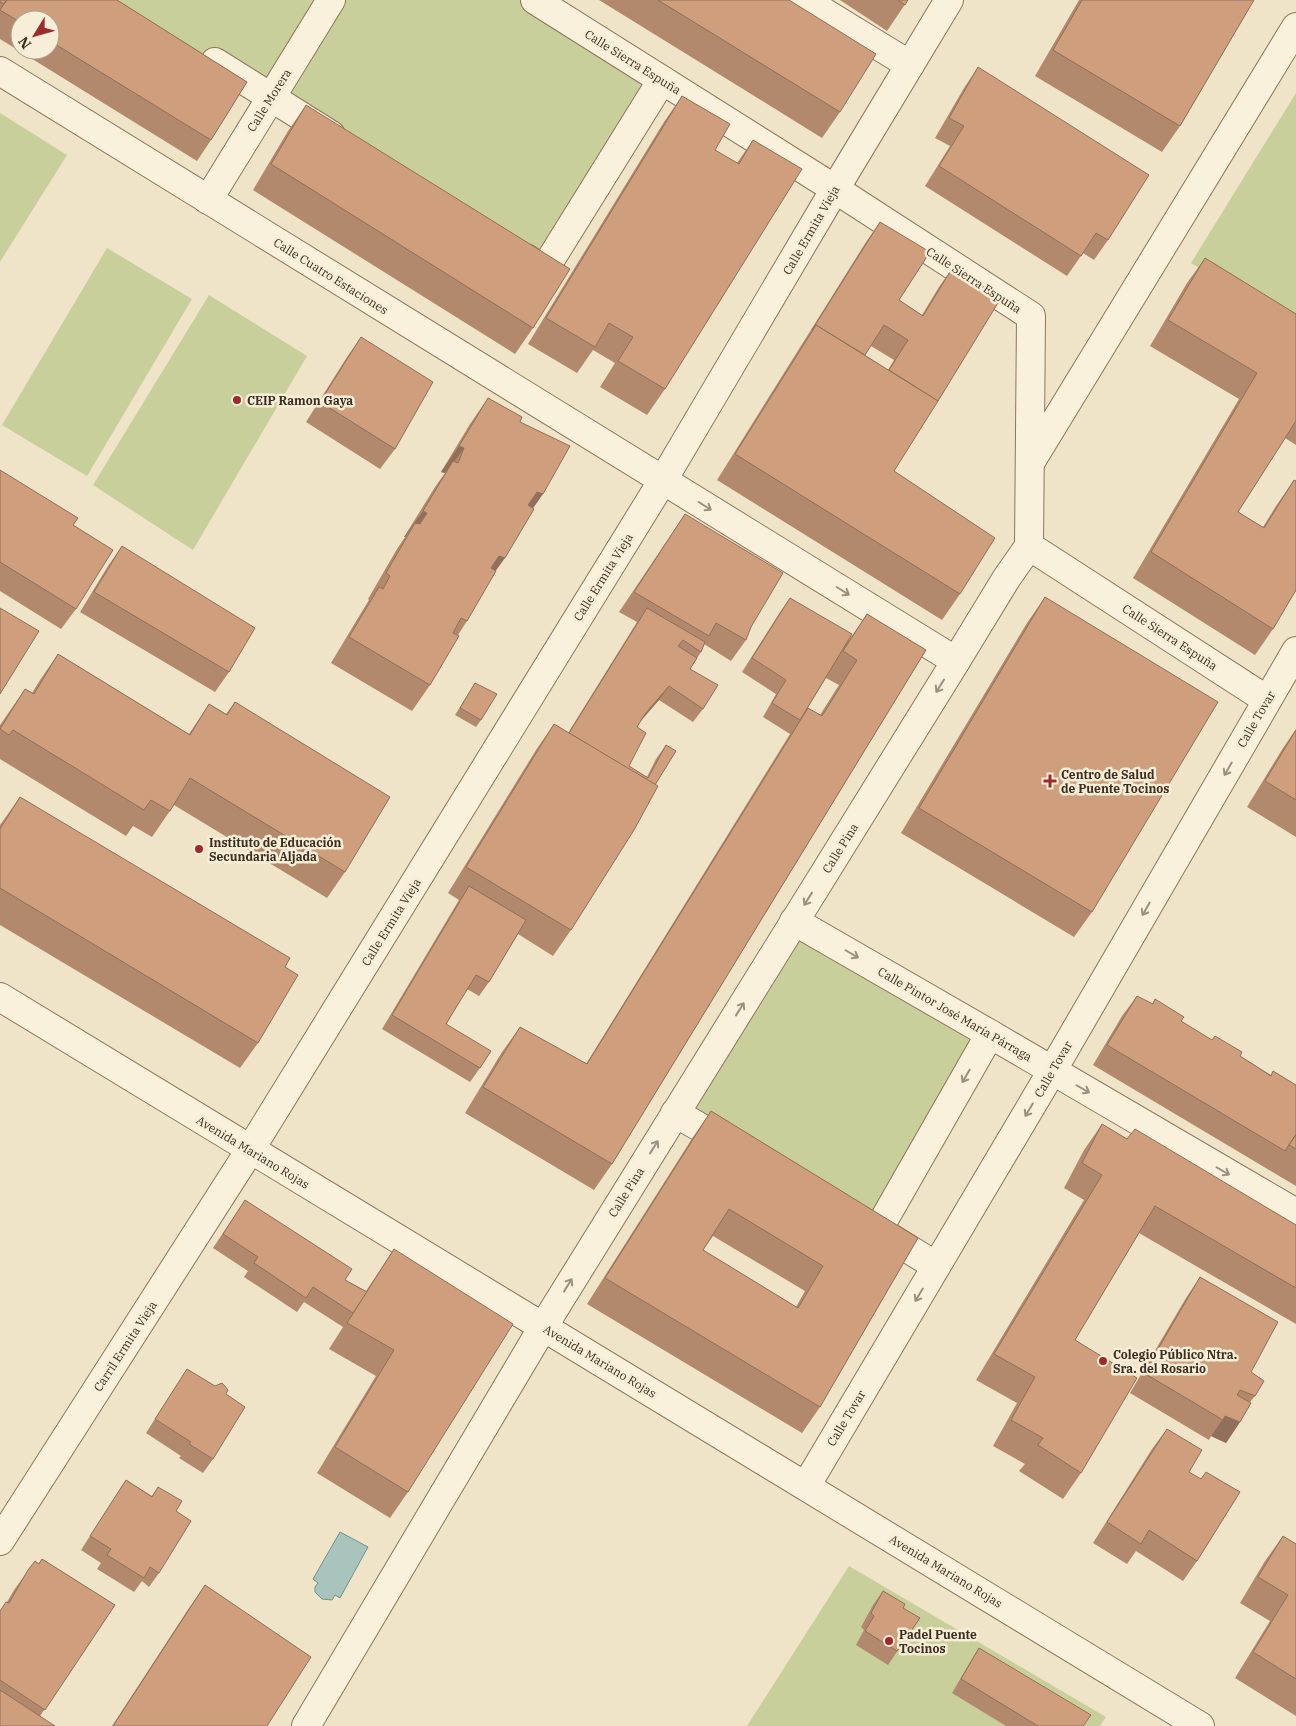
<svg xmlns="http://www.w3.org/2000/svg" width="1296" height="1726" viewBox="0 0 1296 1726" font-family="'IBM Plex Serif',serif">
<rect width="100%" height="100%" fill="#f0e4c8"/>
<!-- green -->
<g fill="#c9cf9b">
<path d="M116,0H535L662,80L544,270Z"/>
<path d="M1296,93V328L1191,263Z"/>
<path d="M0,113L67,155L0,262Z"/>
<path d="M107,248L192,299L87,476L2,425Z"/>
<path d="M209,295L307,356L193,550L93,485Z"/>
<path d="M794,921L990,1034L878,1230L675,1113Z"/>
<path d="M849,1566L1106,1717L1100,1726H747Z"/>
</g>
<!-- water -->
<path fill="#a9c4bc" stroke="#6f938a" d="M340,1532L368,1547L340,1598L335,1595L332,1600L322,1599L315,1592V1587L318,1583L313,1579Z"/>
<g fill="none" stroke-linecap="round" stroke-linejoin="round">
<!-- minor casing -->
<g stroke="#8d765c" stroke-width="30">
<g id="minor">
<path d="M535,0L835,189L1031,316L1029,546L1267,700"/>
<path d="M804,0L910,65"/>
<path d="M215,62L331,135"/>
<path d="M0,71L956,661L543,1327L306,1726"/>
<path d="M208,200L331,0"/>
<path d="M526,258L544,270L662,80"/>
<path d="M1030,463L1296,27"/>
<path d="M956,661L1006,579L1029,546"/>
<path d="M794,921L990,1034L1296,1213"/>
<path d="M0,997L1200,1726"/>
<path d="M675,1113L733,1146"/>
<path d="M878,1230L936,1266"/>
<path d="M878,1230L990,1034"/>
<path d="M806,1486L1052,1071L1296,651"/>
<path d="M0,1541L250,1150L663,480L835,189L949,0"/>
</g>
</g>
<!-- minor -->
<use href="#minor" stroke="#faf1dc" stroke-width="28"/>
</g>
<!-- wall -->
<g fill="#b2896c" fill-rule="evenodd">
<path d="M0,0H117L247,82L211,140L197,161L0,39ZM20,20H50V50H20Z"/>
<path d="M599,0H789L840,112L822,138Z"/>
<path d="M840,0H908L887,31Z"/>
<path d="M1079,0H1254L1180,126L1162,152L1035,76Z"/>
<path d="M978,67L1108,240L1094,260L1083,253L1067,276L925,186L950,146L935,138L964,88Z"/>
<path d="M682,96L715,150L737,163L753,140L665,389L647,415L600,387L615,363L593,350L577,373L528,344L664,122Z"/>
<path d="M306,105L533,328L515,354L253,190L288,131Z"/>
<path d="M880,222L899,300L922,315L939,287L953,267L894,471L960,594L942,620L717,480L866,242ZM871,346L894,360L888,370L865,355Z"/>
<path d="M1205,258L1296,314V445L1285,438L1238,512L1263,527L1276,506L1294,480L1295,481L1296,480V590L1273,629L1255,655L1133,578L1239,399L1150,346L1187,283Z"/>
<path d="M361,337L395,449L380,469L306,422L347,357Z"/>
<path d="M488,398L520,422L533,508L495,571L467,621L458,635L430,685L412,711L331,663L361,613L369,600L368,599L397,549L405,537H404L435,487L445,473L441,472L470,424Z"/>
<path d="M0,470L73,525L76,609L61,629L0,591Z"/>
<path d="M685,514L751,627L746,640L731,661L704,644L701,652L690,669L703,709L693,722L659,700L640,722L637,727L629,766L647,777L656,759L666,745L657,781L571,930L553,956L518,934L489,982L479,996L467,989L446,1024L480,1068L470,1082L382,1029L459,900L448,893L536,750L554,724L568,733L637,622L619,612Z"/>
<path d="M122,546L229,672L215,692L80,612L108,566Z"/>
<path d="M1045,597L1092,912L1074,937L901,833L1027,623Z"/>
<path d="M790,598L849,640L867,614L926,650L612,1164L594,1190L465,1113L502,1052L520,1027L586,1064L790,734L763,717L776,694L742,672L780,612ZM826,678L839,685L820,715L808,708L800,720Z"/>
<path d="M58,654L189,734L209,704L226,714L235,702L345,872L327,898L174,805L152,837L133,826L126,836L0,759V725L25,689L32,693L40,680Z"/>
<path d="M475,683L481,720L476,727L455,715Z"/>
<path d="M1296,729V837L1247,807L1283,748Z"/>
<path d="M20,797L285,967L258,1043L240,1068L0,925V825Z"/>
<path d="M1137,996L1152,1004L1155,999L1181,1021L1211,1040L1240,1056L1271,1075L1273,1071L1296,1085V1186L1093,1065L1122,1016Z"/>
<path d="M711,1111L918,1238L820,1407L802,1433L587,1304L693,1137ZM713,1236L805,1291L796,1307L703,1250Z"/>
<path d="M1102,1124L1127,1139L1296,1225V1324L1139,1233L1075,1340L1081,1473L1063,1499L1019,1471L1025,1464L993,1446L1017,1403L976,1380L1084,1200L1064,1188L1084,1150Z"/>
<path d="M245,1200L345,1280L366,1291L394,1249L408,1492L390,1518L317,1473L376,1376L329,1349L343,1327L304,1302L297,1312L244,1277L248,1271L213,1248Z"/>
<path d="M1200,1277L1251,1372L1255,1396L1250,1402L1240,1422L1226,1443L1211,1436L1209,1440L1130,1393L1186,1298Z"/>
<path d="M187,1369L226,1394L213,1459L203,1473L179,1458L181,1456L146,1433Z"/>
<path d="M1167,1429L1189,1472L1197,1561L1183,1581L1136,1551L1127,1564L1093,1543L1152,1449Z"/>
<path d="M126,1480L152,1496L158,1487L176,1511L159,1573L149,1587L142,1581L134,1592L97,1569L101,1563L81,1550Z"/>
<path d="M1283,1536L1296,1544V1716L1235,1678L1270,1621L1240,1603L1265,1561Z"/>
<path d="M42,1559L115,1605L40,1716L0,1726V1611L7,1602L14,1590L35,1561L38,1564Z"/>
<path d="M205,1585L267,1726H112L187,1611Z"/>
<path d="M883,1591L903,1608L920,1618L888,1665L856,1645L864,1630L861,1627L873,1605Z"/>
<path d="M979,1648L1083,1726H1006L952,1693L970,1662Z"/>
</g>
<!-- shaded-wall -->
<g fill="#916f58">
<path d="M459,446L464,448L446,473L453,461L445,473L441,472Z"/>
<path d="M537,492L543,494L525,520L519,518Z"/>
<path d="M423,511L427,513L409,538L415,523L405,537H404Z"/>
<path d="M499,556L505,558L487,583L481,582Z"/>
<path d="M669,686L659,700L635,727L645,714Z"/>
<path d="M1225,1416L1240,1422L1226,1443L1211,1436Z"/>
</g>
<!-- building -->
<g fill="#cf9f7d" stroke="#916f58" fill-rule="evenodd">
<path d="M0,0H6L4,4L0,2Z"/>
<path d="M7,0H117L247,82L211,140L50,41V20H20V22L0,10Z"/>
<path d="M658,0H789L876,54L840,112Z"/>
<path d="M898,0H908L905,5Z"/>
<path d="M1082,0H1254L1180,126L1053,50Z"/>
<path d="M978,67L1149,175L1108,240L1096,233L1081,256L939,166L964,126L949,118Z"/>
<path d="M682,96L730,124L715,150L739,164L753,140L802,169L665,389L618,361L633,337L609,323L595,347L546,318Z"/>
<path d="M306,105L570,269L533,328L271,164Z"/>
<path d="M880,222L930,252L899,300L923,316L953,267L1001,298L938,401L889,370L908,340L884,325L865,355L816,325L812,330Z"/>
<path d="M1205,258L1296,314V421L1238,512L1264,528L1294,480L1296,481V590L1273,629L1151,552L1257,373L1168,320Z"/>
<path d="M816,325L938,401L894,471L995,538L960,594L735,454Z"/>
<path d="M361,337L433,382L395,449L320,402Z"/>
<path d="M488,398L522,417L520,422L570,446L543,494L537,492L528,505L534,509L505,558L499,556L491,568L496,571L467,621L461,618L453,633L459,636L430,685L349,637L379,587L383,589L390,576L386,573L415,523L420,524L427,513L423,511L453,461L458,463L464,448L459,446Z"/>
<path d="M0,470L78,518L73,525L113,550L76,609L0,562Z"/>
<path d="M685,514L783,573L751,627L746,640L716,623L709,636L634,592Z"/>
<path d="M122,546L255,628L229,672L94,592Z"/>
<path d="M1045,597L1218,702L1092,912L919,808Z"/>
<path d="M790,598L852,634L800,720L772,703L786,680L752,658Z"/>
<path d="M0,608L39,631L0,694Z"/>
<path d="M647,608L705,642L701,652L683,640L678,646L697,658L690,669L718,685L703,709L669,686L645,714L637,727L646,733L629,766L648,778L666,745L676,751L655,785L569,733Z"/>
<path d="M867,614L926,650L612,1164L483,1087L520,1027L587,1064L808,708L822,716L857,660L843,651Z"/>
<path d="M58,654L190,735L209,704L227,715L235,702L390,797L345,872L190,778L170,811L151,800L144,810L13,730L9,735L0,729L25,689L34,694Z"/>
<path d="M475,683L497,694L481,720L460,708Z"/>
<path d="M554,724L658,786L634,830L571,930L466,867Z"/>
<path d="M1296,730V800L1265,781Z"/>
<path d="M20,797L290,958L285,967L298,975L258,1043L0,888V829Z"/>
<path d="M469,886L526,920L489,982L476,975L446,1024L491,1051L480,1068L392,1015Z"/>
<path d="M1137,996L1153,1004L1155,999L1184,1017L1181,1021L1212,1040L1215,1036L1242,1052L1240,1056L1271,1076L1273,1071L1296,1085V1134L1285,1151L1107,1045Z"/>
<path d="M711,1111L918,1238L820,1407L605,1278ZM729,1209L823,1266L798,1308L703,1250Z"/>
<path d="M1102,1124L1127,1139L1135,1129L1296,1225V1288L1155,1206L1075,1340L1137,1378L1081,1473L1038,1445L1043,1438L1011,1420L1035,1377L994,1354L1102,1175L1082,1163Z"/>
<path d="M1296,1135V1149L1289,1145Z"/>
<path d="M245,1200L352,1269L345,1280L367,1292L353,1313L313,1287L306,1298L254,1263L258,1257L223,1234Z"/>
<path d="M394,1249L513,1324L408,1492L335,1447L394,1350L347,1323Z"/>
<path d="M1200,1277L1278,1322L1251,1372L1264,1381L1255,1396L1240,1390L1237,1395L1251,1403L1240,1422L1225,1416L1223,1420L1144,1373Z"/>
<path d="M187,1369L215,1386L222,1383L224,1385L228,1390L226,1394L245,1407L213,1459L189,1444L191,1442L155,1419Z"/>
<path d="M1167,1429L1202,1450L1189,1472L1201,1479L1206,1472L1240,1492L1197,1561L1149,1530L1141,1544L1107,1522Z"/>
<path d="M126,1480L152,1497L158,1487L182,1501L176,1511L191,1521L159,1573L150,1567L144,1578L107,1555L111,1549L90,1536Z"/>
<path d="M1283,1536L1296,1544V1679L1253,1652L1288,1595L1258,1577Z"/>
<path d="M42,1559L115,1605L45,1710L0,1680V1611L6,1602L9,1603L28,1570L35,1561L39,1564Z"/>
<path d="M205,1585L311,1657L267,1726H113Z"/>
<path d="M883,1591L905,1604L903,1608L920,1618L897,1651L865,1631L874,1616L871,1613Z"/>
<path d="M979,1648L1091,1715L1083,1726H1038L961,1679Z"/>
<path d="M0,1690L55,1726H0Z"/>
</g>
<!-- one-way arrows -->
<defs><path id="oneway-shaft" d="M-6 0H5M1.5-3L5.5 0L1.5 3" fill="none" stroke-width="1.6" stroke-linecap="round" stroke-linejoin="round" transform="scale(1.25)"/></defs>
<g stroke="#9c907e">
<use href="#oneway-shaft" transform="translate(705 506) rotate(32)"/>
<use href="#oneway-shaft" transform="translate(843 591) rotate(32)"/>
<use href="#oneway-shaft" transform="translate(940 686) rotate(122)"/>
<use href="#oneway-shaft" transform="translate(1228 769) rotate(120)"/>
<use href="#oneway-shaft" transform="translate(808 899) rotate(122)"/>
<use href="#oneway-shaft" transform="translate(1146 909) rotate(120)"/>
<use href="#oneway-shaft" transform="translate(852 954) rotate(30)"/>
<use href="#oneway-shaft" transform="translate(740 1009) rotate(-58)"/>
<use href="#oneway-shaft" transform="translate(966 1076) rotate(120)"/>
<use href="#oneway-shaft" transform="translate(1083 1089) rotate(30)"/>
<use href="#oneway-shaft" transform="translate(1029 1110) rotate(121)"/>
<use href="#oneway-shaft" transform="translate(654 1147) rotate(-58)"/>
<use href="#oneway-shaft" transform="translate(1223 1171) rotate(30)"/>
<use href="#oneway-shaft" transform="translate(568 1285) rotate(-58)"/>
<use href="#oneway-shaft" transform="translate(919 1295) rotate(121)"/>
</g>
<!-- markers -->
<g fill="#9e2a2b" stroke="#f7eed8" stroke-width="2">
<circle cx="237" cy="400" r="5"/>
<path d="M1047.5 773.5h5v5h5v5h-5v5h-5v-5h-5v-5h5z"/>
<circle cx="199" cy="849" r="5"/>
<circle cx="1103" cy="1361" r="5"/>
<circle cx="889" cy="1641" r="5"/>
</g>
<g text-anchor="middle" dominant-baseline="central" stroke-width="5" stroke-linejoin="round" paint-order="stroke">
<!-- street labels -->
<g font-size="12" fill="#3d2e20" stroke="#f7eed8">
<text transform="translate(633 62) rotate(32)">Calle Sierra Espuña</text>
<text transform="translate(269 100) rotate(-58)">Calle Morera</text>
<text transform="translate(811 230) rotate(-60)">Calle Ermita Vieja</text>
<text transform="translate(331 276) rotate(32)">Calle Cuatro Estaciones</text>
<text transform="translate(974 280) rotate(33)">Calle Sierra Espuña</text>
<text transform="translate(603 577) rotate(-58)">Calle Ermita Vieja</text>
<text transform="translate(1170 637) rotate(33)">Calle Sierra Espuña</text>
<text transform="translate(1256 719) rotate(-60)">Calle Tovar</text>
<text transform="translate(840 848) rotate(-58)">Calle Pina</text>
<text transform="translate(391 922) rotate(-58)">Calle Ermita Vieja</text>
<text transform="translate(955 1014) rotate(30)">Calle Pintor José María Párraga</text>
<text transform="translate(1053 1069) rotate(-60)">Calle Tovar</text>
<text transform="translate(253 1152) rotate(31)">Avenida Mariano Rojas</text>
<text transform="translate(626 1192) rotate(-58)">Calle Pina</text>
<text transform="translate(125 1346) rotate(-57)">Carril Ermita Vieja</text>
<text transform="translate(600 1361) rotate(31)">Avenida Mariano Rojas</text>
<text transform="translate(846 1418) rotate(-59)">Calle Tovar</text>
<text transform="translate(946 1571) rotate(31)">Avenida Mariano Rojas</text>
</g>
<!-- poi labels -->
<g font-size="12" font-weight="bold" fill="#3d2e20" stroke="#f7eed8" text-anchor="start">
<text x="247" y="400">CEIP Ramon Gaya</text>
<text x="1061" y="774">Centro de Salud<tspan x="1061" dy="14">de Puente Tocinos</tspan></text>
<text x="209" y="842">Instituto de Educación<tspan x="209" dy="14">Secundaria Aljada</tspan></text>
<text x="1113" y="1354">Colegio Público Ntra.<tspan x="1113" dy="14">Sra. del Rosario</tspan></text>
<text x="899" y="1634">Padel Puente<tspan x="899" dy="14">Tocinos</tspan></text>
</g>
</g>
<!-- north arrow -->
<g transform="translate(35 35) rotate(233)"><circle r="24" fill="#f7eed8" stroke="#ada18e"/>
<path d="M0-4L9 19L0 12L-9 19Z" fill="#9e2a2b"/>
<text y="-8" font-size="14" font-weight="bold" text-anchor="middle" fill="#3d2e20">N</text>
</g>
</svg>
